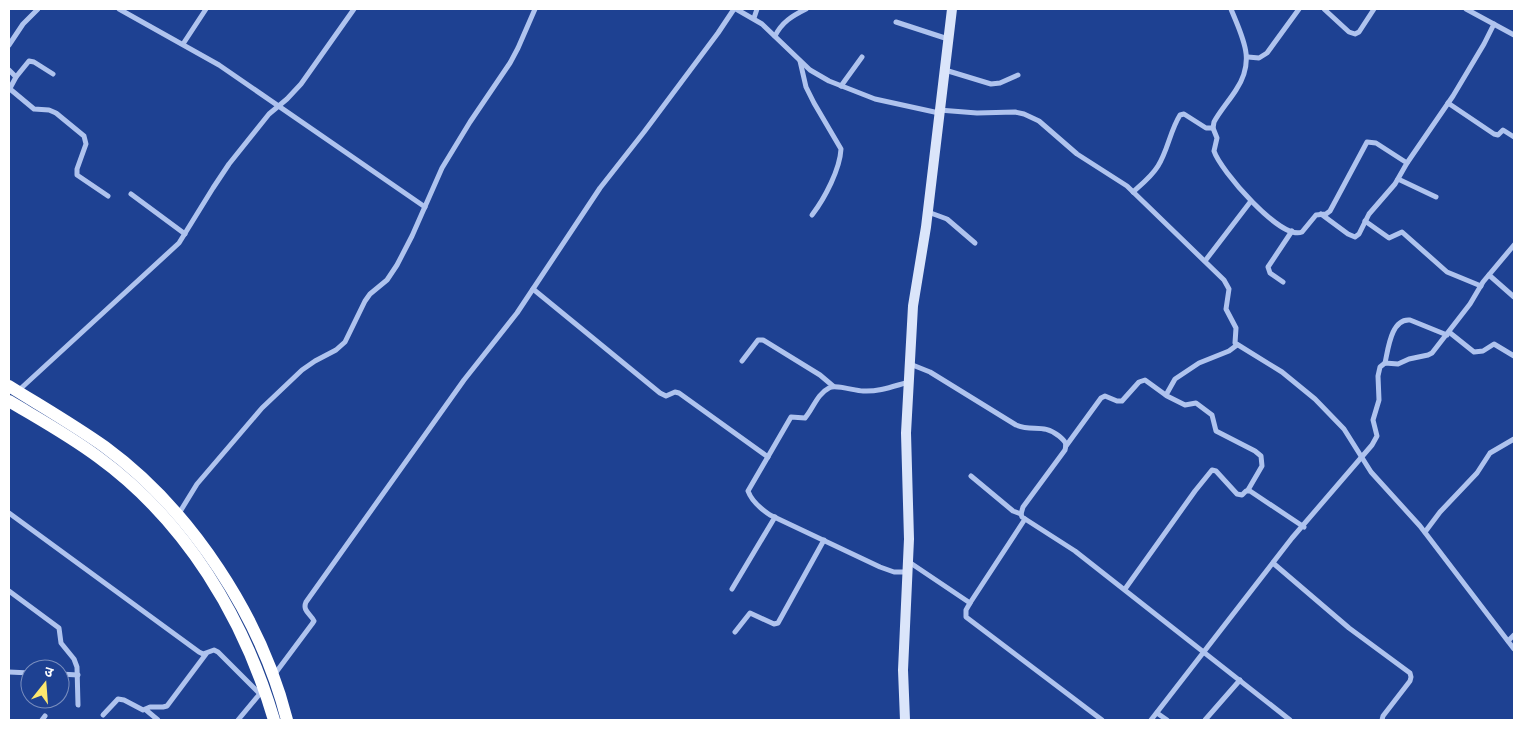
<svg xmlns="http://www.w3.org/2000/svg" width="1523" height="729" viewBox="0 0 1523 729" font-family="Raleway,'Noto Sans Devanagari',sans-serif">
<rect width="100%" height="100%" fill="#1e4192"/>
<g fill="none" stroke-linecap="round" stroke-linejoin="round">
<!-- street -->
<g stroke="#afc3ee" stroke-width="5">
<path d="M119,9L219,65L425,207"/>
<path d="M736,9L762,24L810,70L829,81L875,99L939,113"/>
<path d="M1231,9C1243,39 1256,60 1236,90C1229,101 1220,111 1214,122L1213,128L1217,138L1214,151C1220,170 1281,241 1302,232L1316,215L1326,214L1330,211L1367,142L1376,143L1407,163"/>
<path d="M1324,9L1349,32L1355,34L1359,32L1374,9"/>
<path d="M1466,9L1514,35"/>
<path d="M754,18L757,9"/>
<path d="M896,22L948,39"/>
<path d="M775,36C782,22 792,16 806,9"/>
<path d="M183,44L206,9"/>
<path d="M9,45L23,24L38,9"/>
<path d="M1248,57L1259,58L1267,53L1299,9"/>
<path d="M800,61L806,87L814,103L841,149C840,169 825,198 812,215"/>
<path d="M9,70L16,77L9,90"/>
<path d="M945,70L991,84L1000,83L1018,75"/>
<path d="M16,77L29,61L34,62L53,74"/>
<path d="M841,86L862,57"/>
<path d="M10,89L34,109L49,110L56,113L84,136L86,144L77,169V175L108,196"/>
<path d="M1448,103L1494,134L1498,135L1503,130L1514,137"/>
<path d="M939,110L977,113L1015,112L1024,114L1039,121L1077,154L1127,186L1224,280L1229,289L1226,309L1236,328L1235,343L1282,372L1315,399L1344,429L1371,472L1420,526L1514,649"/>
<path d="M1398,179L1436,197"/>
<path d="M1133,192C1142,184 1152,176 1158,166C1168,150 1170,131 1180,115L1184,114L1206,128H1213"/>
<path d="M131,194L185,234"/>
<path d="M928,212L947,219L975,243"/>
<path d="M1321,214L1348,234L1355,237L1359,234L1369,214L1395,184L1407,163L1453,96L1484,44L1494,24"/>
<path d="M1365,221L1389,238L1402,232L1447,272L1481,286"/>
<path d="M1205,261L1251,201"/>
<path d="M1489,275L1514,297"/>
<path d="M1283,282L1270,273L1268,267L1292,231"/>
<path d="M533,289L660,393L666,396L675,392L679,393L768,457"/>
<path d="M1449,332L1474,352L1483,351L1494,344L1514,356"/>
<path d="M742,361L758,340H763L820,375L833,386"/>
<path d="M1385,363C1388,350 1391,318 1410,320L1447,335"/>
<path d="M910,364L930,372L1016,425C1033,432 1043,423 1059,436C1065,441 1067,443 1065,450L1023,507L1021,514L1022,517L1075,551L1290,720"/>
<path d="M18,391L179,243L213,188L229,164L269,114L287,99L301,84L354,9"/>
<path d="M1166,395L1175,379L1199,363L1229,351L1237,345"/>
<path d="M1066,446L1101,398L1105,396L1117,401H1122L1139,382L1145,380L1167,396L1185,405L1196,403L1212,415L1216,431L1255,451L1261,456L1262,466L1248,490"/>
<path d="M971,476L1013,511L1021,514"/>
<path d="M9,513L199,652L203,654L214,650L218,652L260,694"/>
<path d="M178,515L197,484L262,408L302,370L315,361L336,350L345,342L365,301L370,294L387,280L397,265L412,236L442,168L470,122L510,63L518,48L535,9"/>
<path d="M1025,519L970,603L966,610V617L1102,720"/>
<path d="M1425,532L1440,512L1477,473L1490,453L1514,439"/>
<path d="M909,562L970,603"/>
<path d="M1273,563L1349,628L1410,673L1411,677L1410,681L1383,716L1382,720"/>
<path d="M907,572H894L880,567L770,515C761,509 752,502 748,491L791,417L805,418C813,409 817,394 829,388C835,384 855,391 863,391C879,392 894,386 909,382"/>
<path d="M732,589L775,517"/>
<path d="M1125,589L1195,491L1212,470L1216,471L1237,494L1242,495L1246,491H1250L1304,527"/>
<path d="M9,591L59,628L61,643L74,659L77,667L78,705"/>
<path d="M735,632L750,613L774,624L778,623L824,540"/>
<path d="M1508,641L1514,635"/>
<path d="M9,672L30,673"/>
<path d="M60,674L78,675"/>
<path d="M274,675L312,624L314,621C311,614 302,611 306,602L464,380L517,313L600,188L644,132L718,33L734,9"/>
<path d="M146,710L158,720"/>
<path d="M1157,713L1167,720"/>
<path d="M103,715L118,699L124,700L143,710L150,707H163L167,706L206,654"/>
<path d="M42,720L45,716"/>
<path d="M238,720L263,690"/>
<path d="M1151,720L1292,538L1372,445L1377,436L1373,420L1379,400L1378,376L1380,367L1385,363L1398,364L1409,359L1428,355L1432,353L1470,304L1483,282L1514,245"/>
<path d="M1205,720L1240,680"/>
</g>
<!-- secondary -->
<path stroke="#dbe5fa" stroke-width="10" d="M905,720L903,670L909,539L906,433L913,306L926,227L952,9"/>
<!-- highway -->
<g stroke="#fff" stroke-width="12">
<path d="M9,386C41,406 74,425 105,447C191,510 261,617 287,720"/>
<path d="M9,401C39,419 70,436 98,457C186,521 244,618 274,720"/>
</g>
</g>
<!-- border -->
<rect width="1523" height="729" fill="none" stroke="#ffffff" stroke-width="20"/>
<!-- north arrow -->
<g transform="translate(45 684) rotate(17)"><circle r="24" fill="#1e4192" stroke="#788dbe"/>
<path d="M0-4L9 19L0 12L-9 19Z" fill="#fde76e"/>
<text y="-8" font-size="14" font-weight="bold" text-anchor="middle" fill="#ffffff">उ</text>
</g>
</svg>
